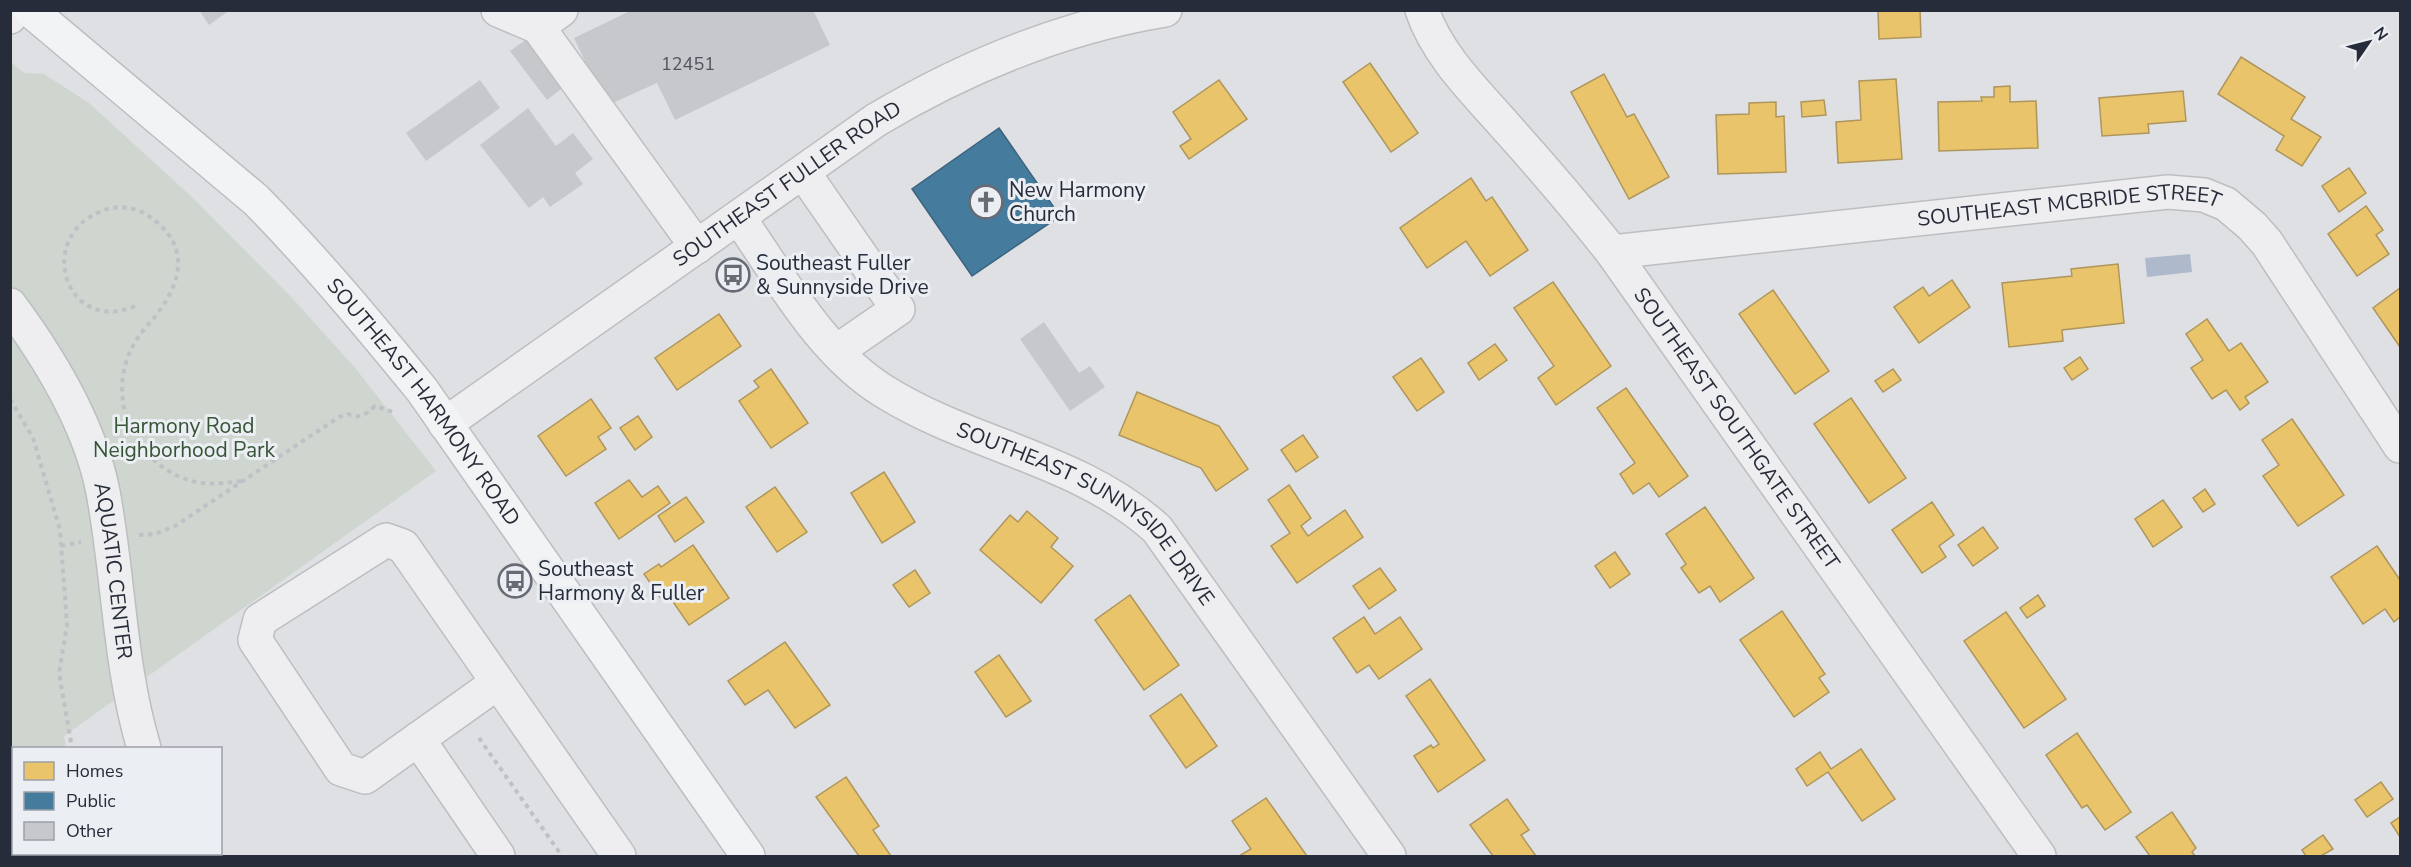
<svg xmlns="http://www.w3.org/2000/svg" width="2411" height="867" viewBox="0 0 2411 867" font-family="'Nunito Sans',sans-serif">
<rect width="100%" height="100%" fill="#dee0e3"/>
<!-- green -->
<path fill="#ced6cf" d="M10,61L24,73L44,74L89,103L194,199L293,299L356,369L436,471L64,736L66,748H14V854H106L108,856H11Z"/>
<!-- water -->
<path fill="#aebacc" d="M2190,254L2192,272L2147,277L2145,258Z"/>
<!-- homes -->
<g fill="#e9c46a" stroke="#af965c" stroke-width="1.5">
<path d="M1878,10H1920L1921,37L1879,39Z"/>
<path d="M2241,57L2305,97L2291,119L2321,137L2302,166L2276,150L2284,136L2218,94Z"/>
<path d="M1370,63L1418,133L1391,152L1343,82Z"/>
<path d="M1604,74L1627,117L1634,114L1669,177L1629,199L1571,92Z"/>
<path d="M1896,79L1902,159L1838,163L1836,122L1861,120L1859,81Z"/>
<path d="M1219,80L1247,119L1189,159L1180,146L1191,139L1173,112Z"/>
<path d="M2010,86V102L2036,101L2038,148L1939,151L1938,102L1982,101L1981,97H1994V87Z"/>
<path d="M2183,91L2186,121L2148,124L2149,133L2102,136L2099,98Z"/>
<path d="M1824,100L1826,115L1802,117L1801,102Z"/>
<path d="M1776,102V117L1784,116L1786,172L1718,174L1716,115L1749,114V103Z"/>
<path d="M2349,168L2366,193L2339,212L2322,186Z"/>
<path d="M1471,178L1486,201L1492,197L1528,250L1490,276L1466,241L1427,268L1400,228Z"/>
<path d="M2366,206L2383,230L2376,235L2389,254L2357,276L2328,234Z"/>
<path d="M2118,264L2124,323L2062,330L2063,341L2009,347L2002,283L2072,276L2071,269Z"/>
<path d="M1952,280L1970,307L1919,343L1894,307L1923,287L1929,296Z"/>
<path d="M1553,282L1611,366L1556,405L1538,378L1554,366L1514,308Z"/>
<path d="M2400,288V347L2373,308Z"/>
<path d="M1773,290L1829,371L1795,394L1739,314Z"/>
<path d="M719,314L741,346L677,390L655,358Z"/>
<path d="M2207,319L2229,351L2241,343L2268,382L2245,397L2249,403L2240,410L2226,390L2212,399L2191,368L2203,360L2186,334Z"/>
<path d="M1495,344L1507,360L1479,380L1468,363Z"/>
<path d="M2080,357L2088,369L2072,380L2064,368Z"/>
<path d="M1421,358L1444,392L1417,411L1393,377Z"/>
<path d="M771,369L808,423L771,448L739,401L759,387L754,381Z"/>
<path d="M1893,369L1901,380L1883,392L1875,381Z"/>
<path d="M1626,388L1688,476L1659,497L1649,483L1633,494L1620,474L1635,463L1597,408Z"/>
<path d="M1137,392L1219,426L1248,469L1216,491L1201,468L1119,435Z"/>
<path d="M1851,398L1906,478L1869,503L1814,424Z"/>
<path d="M591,399L611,428L598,437L606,449L566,476L538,436Z"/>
<path d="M638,416L652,437L635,450L620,428Z"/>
<path d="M2292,419L2344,495L2298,526L2263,476L2279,465L2262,440Z"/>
<path d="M1303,435L1318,457L1296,472L1281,450Z"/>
<path d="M884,472L915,522L882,543L851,493Z"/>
<path d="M629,480L642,497L658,486L670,503L619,539L595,503Z"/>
<path d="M1289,485L1311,518L1301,526L1308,536L1345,510L1363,537L1297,583L1271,546L1290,533L1268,500Z"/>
<path d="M775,487L807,532L777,552L746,507Z"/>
<path d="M2205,489L2215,504L2203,512L2193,498Z"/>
<path d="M686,497L704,522L675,542L658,516Z"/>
<path d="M2163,500L2182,527L2153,547L2135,519Z"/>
<path d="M1932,502L1954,535L1939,546L1946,557L1922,573L1892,530Z"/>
<path d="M1705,507L1754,578L1720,602L1710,586L1699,593L1681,568L1686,564L1666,534Z"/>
<path d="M1027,511L1058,538L1051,547L1073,566L1041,603L980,550L1010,515L1018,522Z"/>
<path d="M1983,527L1998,548L1973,566L1958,545Z"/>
<path d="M693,545L729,598L689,625L669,596L662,600L644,574L659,564L661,567Z"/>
<path d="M2377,546L2400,580V617L2394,622L2385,609L2363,624L2331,577Z"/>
<path d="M1615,552L1630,574L1610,588L1595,566Z"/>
<path d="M1380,568L1396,590L1369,609L1353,586Z"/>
<path d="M915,570L930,593L909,607L893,585Z"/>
<path d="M1130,595L1179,665L1144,690L1095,620Z"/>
<path d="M2038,595L2045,606L2027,618L2020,608Z"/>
<path d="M1782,611L1825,674L1819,678L1829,692L1794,717L1740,640Z"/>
<path d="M2006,612L2066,699L2024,728L1964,641Z"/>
<path d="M1364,617L1375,634L1400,617L1422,649L1379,679L1369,665L1357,673L1333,638Z"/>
<path d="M785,642L830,705L795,728L768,690L745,705L728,681Z"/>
<path d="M999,655L1031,701L1006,717L975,672Z"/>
<path d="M1430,679L1485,760L1438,792L1414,756L1431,745L1433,748L1439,744L1406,696Z"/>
<path d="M1181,694L1217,746L1186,768L1150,716Z"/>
<path d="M2077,733L2131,812L2105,830L2087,805L2082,808L2046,755Z"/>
<path d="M1861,749L1895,799L1862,821L1828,772L1807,786L1796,769L1820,752L1831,769Z"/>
<path d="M846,777L879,826L873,830L891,856H859L816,797Z"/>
<path d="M2381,782L2393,799L2367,817L2355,800Z"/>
<path d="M1266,798L1307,856H1239L1251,849L1232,821Z"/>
<path d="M1507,799L1529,830L1521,835L1536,856H1493L1470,825Z"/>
<path d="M2172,812L2196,848L2192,852L2195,856H2150L2136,837Z"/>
<path d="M2400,817V837L2391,823Z"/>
<path d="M2323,835L2333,849L2321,856H2306L2302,850Z"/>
</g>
<!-- public -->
<path fill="#457b9d" stroke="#3c637f" stroke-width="1.5" d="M999,128L1060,216L972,276L912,189Z"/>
<!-- building -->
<g fill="#c6c8cb">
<path d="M199,10H230L209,25Z"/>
<path d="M632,10H813L830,45L675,120L657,83L606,106L574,38Z"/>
<path d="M530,37L566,85L547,100L510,51Z"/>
<path d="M480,80L500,108L426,161L406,133Z"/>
<path d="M528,108L556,146L573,133L593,159L575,173L583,184L550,207L543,197L529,208L480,145Z"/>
<path d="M1044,322L1079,373L1090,366L1105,387L1070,411L1020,339Z"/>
</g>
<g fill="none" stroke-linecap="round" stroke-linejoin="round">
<!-- minor casing -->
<g stroke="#bcbec1" stroke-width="36">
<g id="minor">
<path d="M498,10L538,27L697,247"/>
<path id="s1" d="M1422,10C1438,57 1477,93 1508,129C1544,169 1579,210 1612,252L2039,856"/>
<path d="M10,17L15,10"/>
<path d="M538,27L561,10"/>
<path d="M803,172L898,309L837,351"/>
<path id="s2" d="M739,218C781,278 821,353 885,392C972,446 1080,459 1157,529L1389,856"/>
<path id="s3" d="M1612,252L2168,192L2204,195L2226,204L2252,226L2267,243L2400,446"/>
<path id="s4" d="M10,305C50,359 90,425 103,492C119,577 119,665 144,748"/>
<path id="s5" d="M445,424L876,120C965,67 1062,27 1165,10"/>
<path d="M497,683L365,777L341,769L255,640L260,620L386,540L403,546L619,856"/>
<path d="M418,739L498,856"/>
<path d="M189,854L191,856"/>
</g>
</g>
<!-- major casing -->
<g stroke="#bbbdc1" stroke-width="36">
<g id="major">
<path id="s6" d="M30,10L256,200C315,260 369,325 422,390L748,856"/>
</g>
</g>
<!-- path -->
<g stroke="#c0c1c6" stroke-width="4" stroke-dasharray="4.5 4.5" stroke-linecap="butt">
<path d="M135,306C67,336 32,237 104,210C118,205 135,207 147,215C197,247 179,291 147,326C100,377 123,458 188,480C206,486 224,483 242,481"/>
<path d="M10,399L33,438L60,530L67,625L59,673L72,748"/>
<path d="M139,535L155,534L175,526L339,417L348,414C360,419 365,415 375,406L393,412"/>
<path d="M61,546L81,542"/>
<path d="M479,738L562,856"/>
<path d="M120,854L122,856"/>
</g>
<!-- minor -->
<use href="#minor" stroke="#eeeef0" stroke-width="33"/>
<!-- major -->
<use href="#major" stroke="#f2f3f4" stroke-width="33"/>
</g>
<!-- icons -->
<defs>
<g id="church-ring" transform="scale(1.725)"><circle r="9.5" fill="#ebeef3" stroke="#676b75" stroke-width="1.5"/><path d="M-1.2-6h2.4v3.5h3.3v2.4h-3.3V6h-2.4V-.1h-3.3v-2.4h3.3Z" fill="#676b75"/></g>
<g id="bus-ring" transform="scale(1.725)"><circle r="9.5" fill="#ebeef3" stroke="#676b75" stroke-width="1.5"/><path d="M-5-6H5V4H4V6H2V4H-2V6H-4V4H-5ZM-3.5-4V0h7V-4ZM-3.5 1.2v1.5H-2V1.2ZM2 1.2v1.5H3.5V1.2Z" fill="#676b75"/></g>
</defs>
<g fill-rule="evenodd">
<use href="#church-ring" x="986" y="202"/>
<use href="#bus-ring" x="733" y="275"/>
<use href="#bus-ring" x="515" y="581"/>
</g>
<g text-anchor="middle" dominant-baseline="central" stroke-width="6" stroke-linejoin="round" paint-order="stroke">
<!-- number labels -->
<g font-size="18" fill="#50545f">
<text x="688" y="64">12451</text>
</g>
<!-- street labels -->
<g font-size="21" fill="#272c3a" stroke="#ebeef3">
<text stroke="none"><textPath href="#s5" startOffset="418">SOUTHEAST FULLER ROAD</textPath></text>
<text stroke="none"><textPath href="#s3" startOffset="460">SOUTHEAST MCBRIDE STREET</textPath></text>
<text stroke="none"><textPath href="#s6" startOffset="558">SOUTHEAST HARMONY ROAD</textPath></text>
<text stroke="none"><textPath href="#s1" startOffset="525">SOUTHEAST SOUTHGATE STREET</textPath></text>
<text stroke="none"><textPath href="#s2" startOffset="468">SOUTHEAST SUNNYSIDE DRIVE</textPath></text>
<text stroke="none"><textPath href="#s4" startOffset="290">AQUATIC CENTER</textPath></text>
</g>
<!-- poi labels -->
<g font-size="21" fill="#272c3a" stroke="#ebeef3" text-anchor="start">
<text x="1009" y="190">New Harmony<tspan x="1009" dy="24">Church</tspan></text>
<text x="756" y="263">Southeast Fuller<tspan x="756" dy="24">&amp; Sunnyside Drive</tspan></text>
<text x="538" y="569">Southeast<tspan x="538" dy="24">Harmony &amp; Fuller</tspan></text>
</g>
<!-- park labels -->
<g font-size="21" fill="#385436" stroke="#ebeef3">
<text x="184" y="426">Harmony Road<tspan x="184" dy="24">Neighborhood Park</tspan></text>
</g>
</g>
<!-- border -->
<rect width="2411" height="867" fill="none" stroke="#272c3a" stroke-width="24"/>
<!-- legend -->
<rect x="12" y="747" width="210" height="108" fill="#ebeef3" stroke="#9da0a9" stroke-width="1.5"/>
<rect x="24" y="762" width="30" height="18" fill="#e9c46a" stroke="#9da0a9" stroke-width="1.5"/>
<text x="66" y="777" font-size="18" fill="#272c3a">Homes</text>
<rect x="24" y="792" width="30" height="18" fill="#457b9d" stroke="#9da0a9" stroke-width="1.5"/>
<text x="66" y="807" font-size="18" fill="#272c3a">Public</text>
<rect x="24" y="822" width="30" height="18" fill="#c6c8cb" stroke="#9da0a9" stroke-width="1.5"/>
<text x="66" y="837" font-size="18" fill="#272c3a">Other</text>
<!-- north arrow -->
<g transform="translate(2369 42) rotate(55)" stroke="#ebeef3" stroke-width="4.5" paint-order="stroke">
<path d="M0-4.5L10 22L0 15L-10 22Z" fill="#272c3a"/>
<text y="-9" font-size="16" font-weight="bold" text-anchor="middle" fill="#272c3a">N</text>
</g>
</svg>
